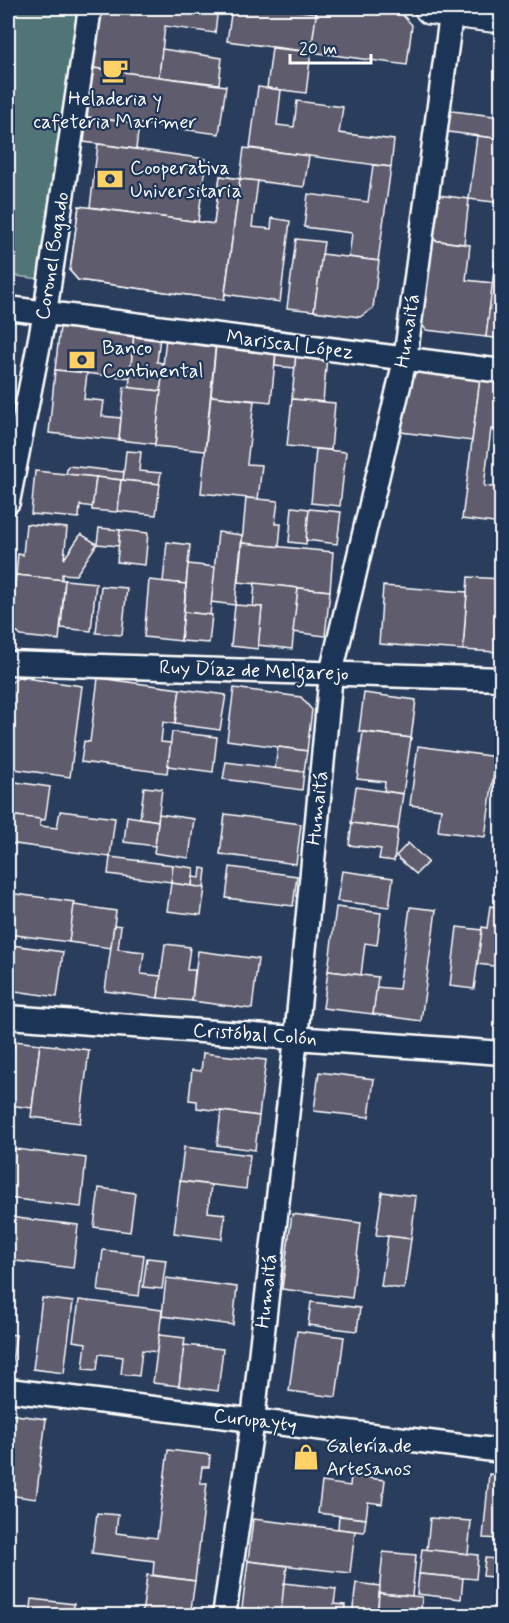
<svg xmlns="http://www.w3.org/2000/svg" width="509" height="1623" viewBox="0 0 509 1623" font-family="Mynerve,sans-serif">
<rect width="100%" height="100%" fill="#2a3d5c"/>
<filter id="ink" filterUnits="userSpaceOnUse"><feTurbulence type="fractalNoise" baseFrequency=".0167" numOctaves="2"/><feDisplacementMap in="SourceGraphic" scale="12" xChannelSelector="R" yChannelSelector="G"/><feConvolveMatrix kernelMatrix="1 2 1 2 8 2 1 2 1" color-interpolation-filters="sRGB"/></filter>
<g filter="url(#ink)">
<!-- green -->
<path fill="#517576" stroke="#a8baba" stroke-width="1.5" d="M8,8H82L40,279L8,275Z"/>
<!-- building -->
<g fill="#5f5b6e" stroke="#fff" stroke-width="1.5" fill-rule="evenodd">
<path d="M102,8H218L215,33L165,26L159,77L93,68Z"/>
<path d="M232,8H274L317,13L311,52L227,41Z"/>
<path d="M317,8H396L412,25L407,65L311,52Z"/>
<path d="M272,48L311,52L306,93L267,88Z"/>
<path d="M162,49L222,58L219,84L159,77Z"/>
<path d="M93,68L226,86L219,134L87,117Z"/>
<path d="M258,87L281,90L277,125L294,127L297,101L343,107L339,133L394,140L391,167L250,148Z"/>
<path d="M444,110L502,117V139L441,131Z"/>
<path d="M87,117L139,124L136,149L84,142Z"/>
<path d="M477,136L502,139V203L469,199Z"/>
<path d="M98,144L206,159L198,222L90,207Z"/>
<path d="M244,148L309,156L304,187L240,179Z"/>
<path d="M373,165L391,167L378,261L349,257L352,233L304,227L308,194L368,202Z"/>
<path d="M220,176L240,179L224,300L78,280L70,271L79,206L214,224ZM131,237L182,244L181,255L167,253L166,256L129,251Z"/>
<path d="M220,176L240,179L224,300L78,280L70,271L79,206L214,224Z"/>
<path d="M240,179L258,181L252,227L271,229L272,218L290,221L280,302L225,294Z"/>
<path d="M430,194L469,199L464,244L424,239Z"/>
<path d="M296,239L324,242L314,311L287,308Z"/>
<path d="M424,239L470,245L466,280L493,283L486,337L426,330L415,316Z"/>
<path d="M322,254L379,261L373,308L360,317L314,311Z"/>
<path d="M495,262L502,263V339L486,337Z"/>
<path d="M60,327L134,334L130,378L55,370Z"/>
<path d="M134,334L160,337L157,362L163,363L161,391L129,388Z"/>
<path d="M166,337L216,341L205,451L155,446Z"/>
<path d="M216,345L276,351L271,402L211,396Z"/>
<path d="M276,351L296,353L295,368L275,366Z"/>
<path d="M296,353L327,356L323,402L292,399Z"/>
<path d="M55,370L87,373L84,399L104,401L102,416L121,418L119,440L49,433Z"/>
<path d="M417,371L480,379L472,441L401,432L407,379Z"/>
<path d="M480,379L502,382V431L491,429L484,486L502,488V524L462,519Z"/>
<path d="M124,387L161,391L155,444L119,440Z"/>
<path d="M211,396L254,401L247,464L262,465L258,499L201,493Z"/>
<path d="M292,399L335,403L331,450L287,446Z"/>
<path d="M316,449L346,452L340,506L311,503Z"/>
<path d="M126,451L141,452L139,471L161,473L159,484L123,480Z"/>
<path d="M68,466L124,472L123,480L66,474Z"/>
<path d="M35,471L96,477L93,507L80,505L79,518L31,514Z"/>
<path d="M96,477L121,480L117,512L92,510Z"/>
<path d="M121,480L160,484L156,515L118,511Z"/>
<path d="M246,498L278,501L275,524H281L279,547L242,543Z"/>
<path d="M292,507L309,509L306,544L289,542Z"/>
<path d="M309,509L341,512L337,544L306,540Z"/>
<path d="M26,524L67,528L64,559L81,534L97,544L76,575L62,574V580L16,575L18,554L23,555Z"/>
<path d="M99,528L120,530L119,546L97,544Z"/>
<path d="M120,530L148,533L145,565L117,562Z"/>
<path d="M218,532L242,535L235,605L211,602Z"/>
<path d="M167,542L190,545L186,584L163,582Z"/>
<path d="M242,543L333,552L330,591L238,582Z"/>
<path d="M188,564L215,567L210,615L184,612Z"/>
<path d="M16,575L65,580L59,640L21,636L11,627Z"/>
<path d="M468,577L501,579L497,652L463,650Z"/>
<path d="M65,580L96,583L91,631L61,628Z"/>
<path d="M149,580L186,584L181,641L144,637Z"/>
<path d="M255,583L298,588L292,649L258,645L262,607H253Z"/>
<path d="M101,586L127,588L122,635L96,633Z"/>
<path d="M383,586L467,592L463,650L379,644Z"/>
<path d="M298,588L330,591L325,636L293,632Z"/>
<path d="M500,590H502V634H498Z"/>
<path d="M235,605L262,607L258,649L231,646Z"/>
<path d="M184,612L212,615L209,643L181,641Z"/>
<path d="M18,677L82,686L70,777L8,768V685Z"/>
<path d="M98,678L180,689L175,724L163,722L161,742L171,743L167,773L81,762L84,741L90,742Z"/>
<path d="M234,688L301,697L312,710L307,751L227,740Z"/>
<path d="M180,689L226,695L220,730L175,724Z"/>
<path d="M364,693L416,700L411,738L359,731Z"/>
<path d="M172,732L217,737L213,772L168,766Z"/>
<path d="M363,732L411,738L403,794L384,791L385,782L357,779Z"/>
<path d="M418,746L496,757L485,837L438,831L441,809L410,805Z"/>
<path d="M278,747L307,751L304,772L275,769Z"/>
<path d="M226,762L304,772L302,790L223,779Z"/>
<path d="M8,781L50,787L45,820L8,815Z"/>
<path d="M144,787L162,789L158,821L140,818Z"/>
<path d="M356,787L403,794L398,829L351,823Z"/>
<path d="M60,811L115,818L110,857L8,843V815L40,819V826L57,828Z"/>
<path d="M159,814L194,819L189,858L154,853Z"/>
<path d="M225,814L301,824L296,864L220,854Z"/>
<path d="M127,816L158,821L155,846L124,842Z"/>
<path d="M352,823L398,829L394,861L379,859L381,849L349,845Z"/>
<path d="M408,843L428,862L416,874L396,856Z"/>
<path d="M110,857L173,865L171,882L108,874Z"/>
<path d="M173,865L194,868L192,886L171,883Z"/>
<path d="M230,867L297,876L293,906L226,898Z"/>
<path d="M201,868L206,869L204,888L192,886L193,877L200,878Z"/>
<path d="M342,871L393,878L389,907L337,901Z"/>
<path d="M171,883L205,888L201,915L167,911Z"/>
<path d="M8,893L75,902L69,942L8,934Z"/>
<path d="M74,905L116,911L111,948L69,942Z"/>
<path d="M490,906L502,908V967L477,964L482,927L487,928Z"/>
<path d="M336,907L381,913L377,945L365,943L361,975L328,971Z"/>
<path d="M410,907L436,910L421,1021L373,1014L376,987L399,989Z"/>
<path d="M114,925L121,926L118,949L144,952L141,974L161,976L158,998L105,991Z"/>
<path d="M457,927L482,930L474,989L450,986Z"/>
<path d="M8,934L14,935L12,945L63,952L57,997L8,990Z"/>
<path d="M165,944L190,947L187,970H195L192,1001L158,998Z"/>
<path d="M198,951L258,959L252,1009L192,1001Z"/>
<path d="M328,971L378,977L373,1014L323,1008Z"/>
<path d="M14,1041L40,1044L32,1108L8,1105Z"/>
<path d="M8,1044L14,1045L8,1098Z"/>
<path d="M40,1044L89,1050L80,1123L31,1117Z"/>
<path d="M203,1053L266,1060L259,1116L197,1108V1101L189,1100L192,1070L201,1071Z"/>
<path d="M319,1072L374,1079L369,1117L314,1111Z"/>
<path d="M221,1111L259,1116L255,1150L217,1145Z"/>
<path d="M184,1147L250,1155L246,1189L180,1181Z"/>
<path d="M8,1148L86,1158L81,1207L8,1198Z"/>
<path d="M180,1181L211,1185L208,1212L225,1214L222,1239L174,1233Z"/>
<path d="M99,1188L135,1193L130,1232L94,1227Z"/>
<path d="M382,1192L416,1196L411,1239L376,1235Z"/>
<path d="M292,1214L361,1223L352,1298L282,1289Z"/>
<path d="M8,1217L78,1225L73,1268L8,1260Z"/>
<path d="M388,1236L411,1239L404,1289L381,1286Z"/>
<path d="M103,1250L144,1255L139,1296L98,1291Z"/>
<path d="M147,1258L166,1260L162,1289L143,1287Z"/>
<path d="M166,1278L237,1287L233,1325L162,1316Z"/>
<path d="M42,1298L73,1302L64,1373L33,1369Z"/>
<path d="M79,1300L162,1310L157,1352L142,1350L139,1376L121,1374L123,1357L99,1354L97,1370L83,1369L86,1343L73,1341Z"/>
<path d="M311,1302L360,1308L357,1331L308,1325Z"/>
<path d="M297,1331L344,1337L336,1397L289,1391Z"/>
<path d="M8,1334L16,1335L12,1364H8Z"/>
<path d="M159,1335L185,1338L179,1386L153,1383Z"/>
<path d="M184,1345L223,1349L218,1391L179,1386Z"/>
<path d="M8,1414L46,1419L36,1499L8,1495L9,1457H8Z"/>
<path d="M168,1450L210,1455L209,1467H202L200,1483H207L195,1581L153,1575L154,1561L92,1553L97,1513L118,1515L116,1533L157,1538Z"/>
<path d="M489,1474L502,1475V1539L483,1538Z"/>
<path d="M351,1476L385,1480L382,1504L368,1502L366,1519L318,1513L322,1482L350,1486Z"/>
<path d="M339,1516L366,1519L364,1532L338,1529Z"/>
<path d="M430,1518L471,1521L468,1554L427,1550Z"/>
<path d="M253,1519L355,1531L350,1573L248,1561Z"/>
<path d="M499,1539H502V1578L483,1576L485,1558L497,1559Z"/>
<path d="M422,1549L478,1555L476,1579L419,1574Z"/>
<path d="M383,1552L416,1555L412,1596L379,1593Z"/>
<path d="M248,1561L287,1566L281,1613L242,1608Z"/>
<path d="M419,1574L463,1578L461,1599L417,1594Z"/>
<path d="M147,1575L195,1581L190,1616H142Z"/>
<path d="M284,1583L336,1589L334,1604L345,1605L344,1616H303L281,1613Z"/>
<path d="M356,1583L380,1586L377,1616H352Z"/>
<path d="M379,1593L422,1597L421,1612L378,1608Z"/>
<path d="M32,1599L74,1604L73,1616H30Z"/>
<path d="M378,1608L420,1612V1616H377Z"/>
</g>
<g fill="none" stroke-linecap="round" stroke-linejoin="round">
<!-- street casing -->
<g stroke="#fff" stroke-width="27">
<g id="street">
<path d="M8,308L502,371"/>
<path d="M8,502L45,313L90,8"/>
<path d="M8,663L502,679"/>
<path d="M8,1017L502,1053"/>
<path d="M8,1390L502,1451"/>
<path d="M224,1616L253,1420L296,1038L331,674L405,360L452,8"/>
</g>
</g>
<!-- secondary casing -->
<g stroke="#fff" stroke-width="36">
<path id="secondary" d="M431,8L502,17"/>
</g>
<!-- street -->
<use href="#street" stroke="#1d3557" stroke-width="22"/>
<!-- secondary -->
<use href="#secondary" stroke="#1d3557" stroke-width="32"/>
</g>
</g>
<!-- icons -->
<defs>
<g id="cafe-bare" transform="scale(2.07)"><path d="M-5.5-4.5H6V0H3Q3 3.5 0 3.5H-2.5Q-5.5 3.5-5.5 0ZM3-3.2v2h1.7v-2ZM-6 4.5H4V6H-6Z" fill="#ffd166" stroke="#1d3557" stroke-width="2.5" paint-order="stroke"/></g>
<g id="bank-bare" transform="scale(2.07)"><path d="M-6-4H6V4H-6ZM0-2.3a2.3 2.3 0 1 0 0 4.6a2.3 2.3 0 1 0 0-4.6Z" fill="#ffd166" stroke="#1d3557" stroke-width="2.5" paint-order="stroke"/></g>
<g id="shop-bare" transform="scale(2.07)"><path d="M-5-2.5h2.3a2.7 3.5 0 0 1 5.4 0H5L5.5 6h-11ZM-1.5-2.5h3a1.5 2.3 0 0 0-3 0Z" fill="#ffd166" stroke="#1d3557" stroke-width="2.5" paint-order="stroke"/></g>
</defs>
<g fill-rule="evenodd">
<use href="#cafe-bare" x="115" y="70"/>
<use href="#bank-bare" x="110" y="179"/>
<use href="#bank-bare" x="82" y="360"/>
<use href="#shop-bare" x="306" y="1457"/>
</g>
<g text-anchor="middle" dominant-baseline="central" stroke-width="4.5" stroke-linejoin="round" paint-order="stroke">
<!-- poi labels -->
<g font-size="20" fill="#fff" stroke="#1d3557" text-anchor="start">
<text x="115" y="99" text-anchor="middle">Heladeria y<tspan x="115" dy="23">cafeteria Marimer</tspan></text>
<text x="130" y="168">Cooperativa<tspan x="130" dy="23">Universitaria</tspan></text>
<text x="102" y="348">Banco<tspan x="102" dy="23">Continental</tspan></text>
<text x="326" y="1446">Galería de<tspan x="326" dy="23">Artesanos</tspan></text>
</g>
<!-- street labels -->
<g font-size="20" fill="#fff" stroke="#1d3557">
<text transform="translate(53 256) rotate(-81)">Coronel Bogado</text>
<text transform="translate(408 331) rotate(-81)">Humaitá</text>
<text transform="translate(290 345) rotate(7)">Mariscal López</text>
<text transform="translate(254 671) rotate(2)">Ruy Díaz de Melgarejo</text>
<text transform="translate(318 808) rotate(-84)">Humaitá</text>
<text transform="translate(255 1035) rotate(4)">Cristóbal Colón</text>
<text transform="translate(267 1291) rotate(-84)">Humaitá</text>
<text transform="translate(255 1421) rotate(7)">Curupayty</text>
</g>
</g>
<!-- margin -->
<rect width="509" height="1623" fill="none" stroke="#1d3557" stroke-width="30"/>
<rect x="15" y="15" width="479" height="1593" fill="none" stroke="#fff" stroke-width="2" filter="url(#ink)"/>
<!-- scale -->
<path d="M290 54v9h81v-9" fill="none" stroke="#ffffff" stroke-width="3"/>
<text x="299" y="54" font-size="18" fill="#ffffff" stroke="#1d3557" stroke-width="4.5" paint-order="stroke">20 m</text>
</svg>
